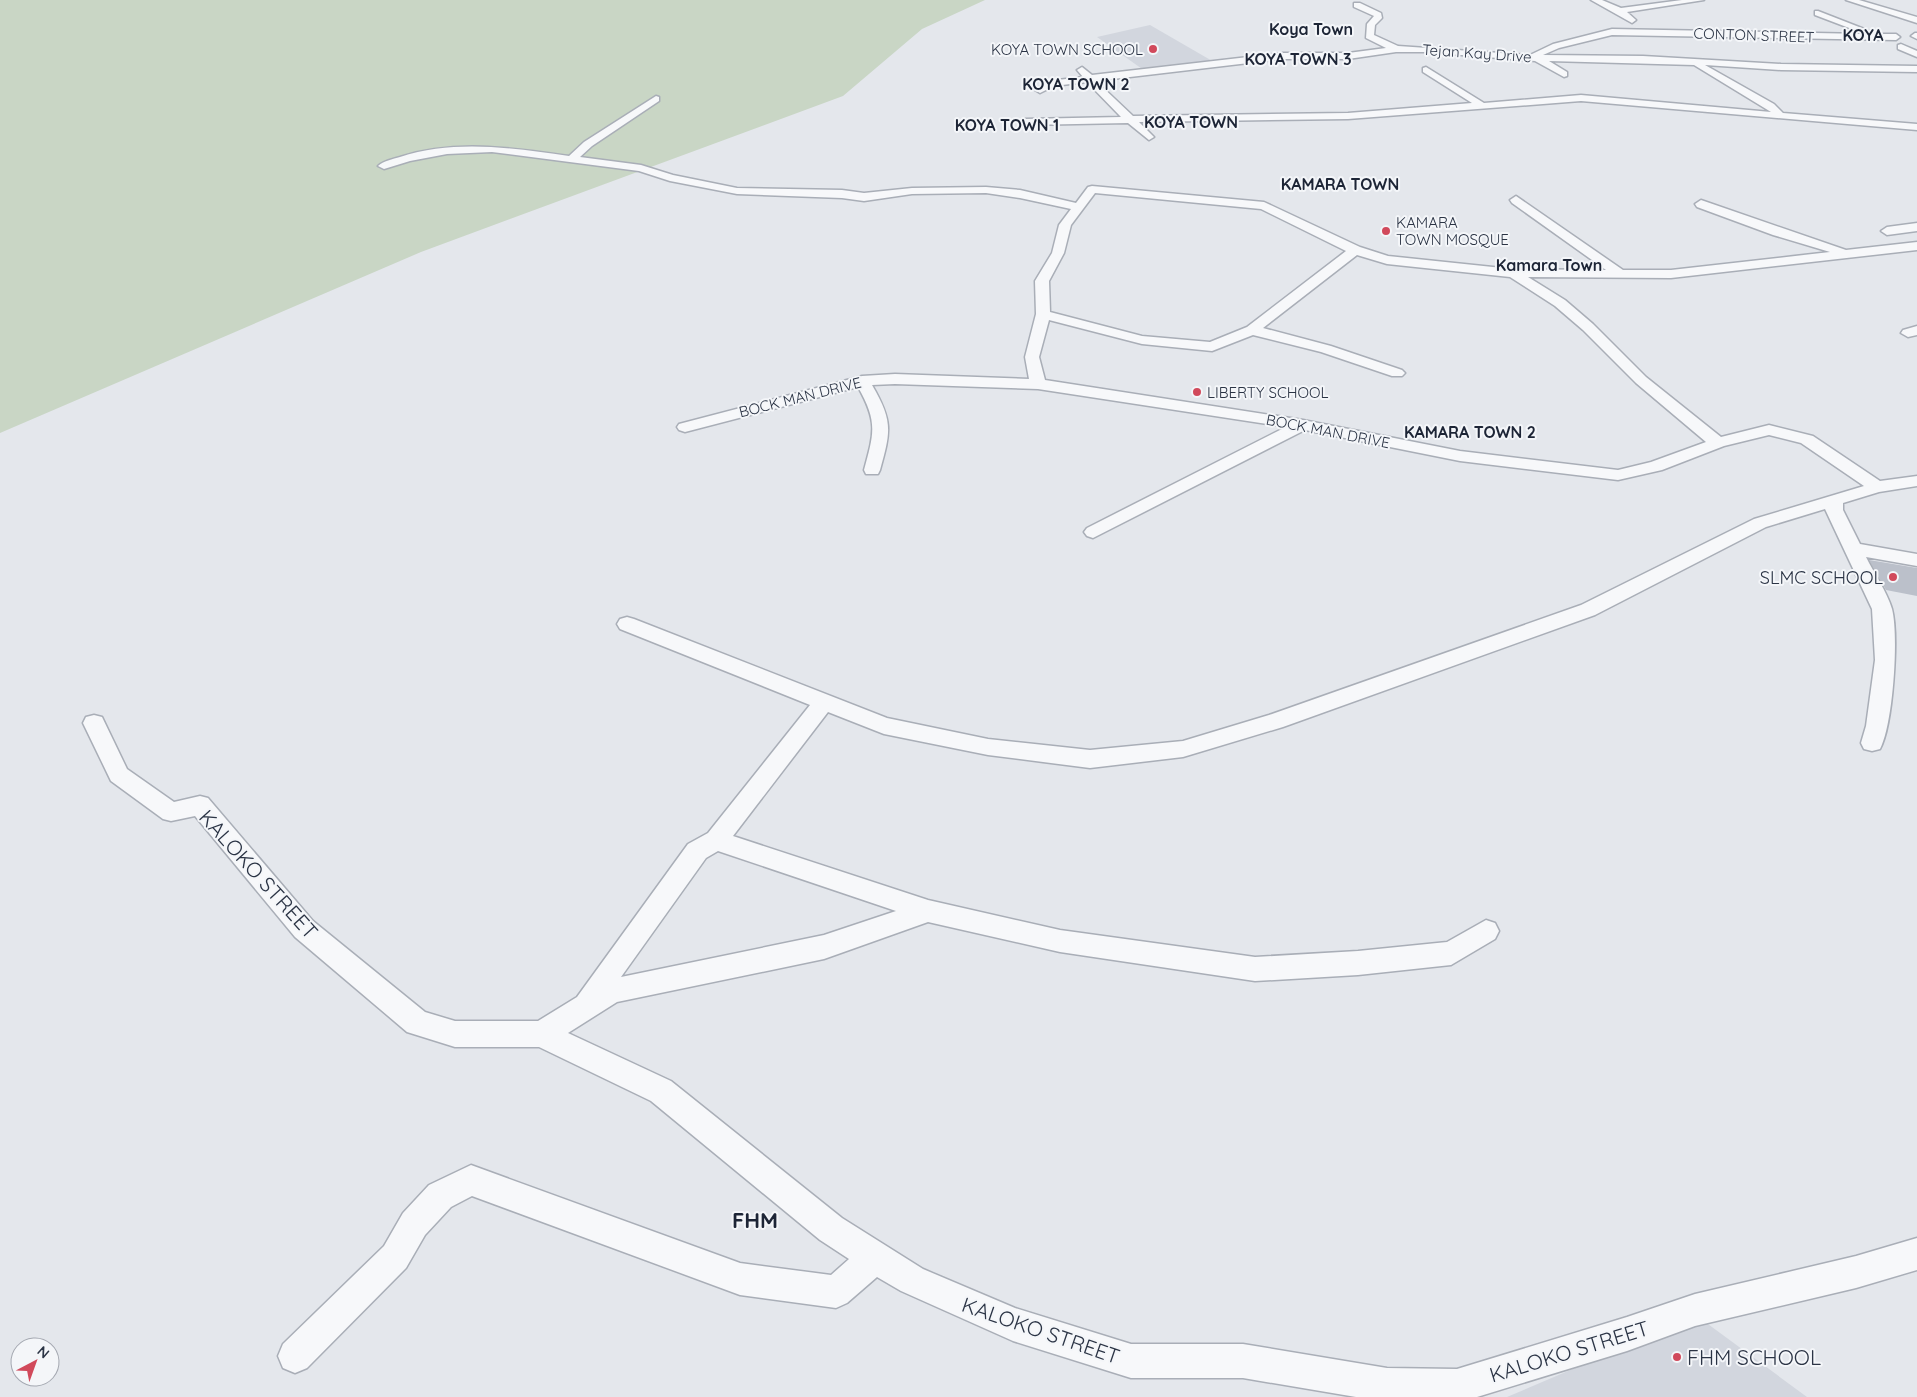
<svg xmlns="http://www.w3.org/2000/svg" width="1917" height="1397" viewBox="0 0 1917 1397" font-family="Quicksand,sans-serif">
<rect width="100%" height="100%" fill="#e4e7ec"/>
<!-- built -->
<g fill="#d2d6de">
<path d="M1150,25L1214,62L1145,71L1097,37Z"/>
<path d="M1697,1316L1807,1397H1507Z"/>
</g>
<!-- green -->
<path fill="#c9d6c5" d="M0,0H985L922,29L843,96L421,252L0,433Z"/>
<!-- building -->
<path fill="#bbc0ca" d="M1869,560L1917,568V596L1886,590Z"/>
<g fill="none" stroke-linecap="round" stroke-linejoin="round">
<!-- minor casing -->
<g stroke="#a9aeb7" stroke-width="3">
<g id="minor">
<path d="M1591,0H1602L1621,8L1682,0H1704L1627,12L1636,20L1632,23Z"/>
<path d="M1846,0H1859L1917,17V23Z"/>
<path d="M1354,3H1360L1381,13L1382,18L1375,25L1374,35L1398,46L1530,55L1553,44L1612,29L1865,34L1815,15V11H1818L1877,34H1896L1900,37L1896,40L1612,35L1559,48L1543,55L1643,56L1781,64L1917,66V72L1781,70L1705,65L1774,104L1783,113L1917,124V130L1581,101L1348,119L1139,122L1154,137L1149,140L1128,123L1025,125L1020,122L1025,119L1121,117L1087,82L1054,86L1040,93L1035,90L1049,81L1083,77L1077,70L1082,67L1092,75L1282,53H1348L1386,48L1366,38L1367,24L1374,16L1354,7ZM1396,52H1424L1535,61L1564,77L1567,76V72L1549,61L1694,65L1771,112L1581,95L1484,103L1426,67L1423,68V72L1472,103L1348,113L1133,116L1096,81L1282,59H1348Z"/>
<path d="M1915,33H1917V39L1911,36Z"/>
<path d="M1901,44L1917,51V57L1898,49V45Z"/>
<path d="M656,96L659,97V101L592,146L580,157L641,165L673,175L737,188L842,190L864,193L912,188L986,187L1020,190L1076,203L1088,187L1092,186L1264,202L1360,247L1388,256L1512,269L1606,270L1512,203L1510,200L1516,196L1623,270H1671L1830,252L1773,235L1697,207L1695,204L1701,200L1846,250L1917,242V250L1671,278L1528,277L1565,300L1593,324L1646,377L1721,437L1769,425L1813,436L1880,481L1917,476V486L1879,492L1843,503V510L1860,544L1917,554V566L1866,557C1874,573 1887,592 1892,609C1899,636 1893,725 1880,749L1872,751L1864,749L1861,743L1866,726L1875,660L1872,609L1825,509L1766,527L1595,615L1283,727L1183,757L1090,768L988,755L884,734L828,712L733,836L928,900L1060,930L1255,957L1358,951L1447,942L1486,920L1495,923L1499,931L1495,939L1451,965L1358,975L1255,981L1060,952L928,922L824,959L617,1002L568,1033L671,1081L842,1218L923,1269L1015,1308L1131,1344H1243L1387,1368L1457,1369L1627,1317L1695,1294L1856,1256L1917,1238V1270L1856,1288L1695,1326L1627,1351L1477,1397H1356L1243,1378H1131L1013,1341L901,1291L877,1277L847,1303L836,1308L740,1295L472,1196L451,1207L425,1235L406,1268L307,1368L295,1373L283,1368L278,1356L283,1344L384,1246L403,1213L429,1185L471,1165L740,1263L831,1275L849,1259L820,1240L651,1101L539,1047H455L407,1032L295,937L195,816L171,821L163,819L111,781L83,723L86,717L94,715L102,717L127,769L174,802L200,796L208,798L313,921L425,1012L455,1021H538L577,997L688,844L708,833L810,705L620,629L617,624L620,619L627,617L634,619L887,718L988,739L1090,750L1183,741L1269,715L1581,605L1754,519L1864,486L1801,443L1769,435L1724,446L1662,470L1618,480L1460,461L1305,430L1093,538L1087,536L1084,532L1087,528L1286,427L1038,389L895,384L872,385C893,421 891,431 880,470L878,474H866L864,470C874,433 878,422 858,387L685,432L679,430L677,427L679,424L862,376L895,374L1029,379L1025,357L1036,314L1035,281L1052,253L1059,225L1071,209L1020,198L986,193L912,194L864,201L842,198L737,194L670,181L639,171L492,152L447,154L410,161L384,169L378,166C383,161 393,159 400,157C455,139 513,148 569,156L584,142ZM1095,193L1261,209L1346,251L1247,327L1210,342L1142,336L1050,312L1049,281L1064,253L1071,225ZM1357,255L1387,264L1510,277L1555,306L1583,330L1636,383L1706,442L1651,462L1618,470L1460,451L1303,420L1045,380L1039,357L1049,320L1142,344L1212,351L1253,335L1321,352L1392,376H1402L1405,373L1402,370L1331,346L1263,328ZM718,851L896,911L824,935L621,977L706,858Z"/>
<path d="M1917,223V231L1887,235L1881,231L1887,227Z"/>
<path d="M1917,326V335L1908,337L1901,333L1903,330Z"/>
</g>
</g>
<!-- minor -->
<use href="#minor" fill="#f7f8fa" fill-rule="evenodd"/>
</g>
<!-- markers -->
<g fill="#d1495b" stroke="#f4f6f9" stroke-width="2">
<circle cx="1153" cy="49" r="5"/>
<circle cx="1386" cy="231" r="5"/>
<circle cx="1197" cy="392" r="5"/>
<circle cx="1893" cy="577" r="5"/>
<circle cx="1677" cy="1357" r="5"/>
</g>
<g text-anchor="middle" dominant-baseline="central" stroke-width="4" stroke-linejoin="round" paint-order="stroke">
<!-- far-street labels -->
<g font-size="15" fill="#2b3445" stroke="#f4f6f9">
<text transform="translate(1754 35) rotate(2)">CONTON STREET</text>
<text transform="translate(1477 53) rotate(4)">Tejan Kay Drive</text>
<text transform="translate(800 397) rotate(-14)">BOCK MAN DRIVE</text>
<text transform="translate(1328 431) rotate(11)">BOCK MAN DRIVE</text>
</g>
<!-- far-poi labels -->
<g font-size="15" fill="#2b3445" stroke="#f4f6f9" text-anchor="start">
<text x="1143" y="49" text-anchor="end">KOYA TOWN SCHOOL</text>
<text x="1396" y="222">KAMARA<tspan x="1396" dy="17">TOWN MOSQUE</tspan></text>
<text x="1207" y="392">LIBERTY SCHOOL</text>
</g>
<!-- far-neighbourhood labels -->
<g font-size="16" font-weight="bold" fill="#1d2536" stroke="#f4f6f9">
<text x="1311" y="29">Koya Town</text>
<text x="1863" y="35">KOYA</text>
<text x="1298" y="59">KOYA TOWN 3</text>
<text x="1076" y="84">KOYA TOWN 2</text>
<text x="1191" y="122">KOYA TOWN</text>
<text x="1007" y="125">KOYA TOWN 1</text>
<text x="1340" y="184">KAMARA TOWN</text>
<text x="1549" y="265">Kamara Town</text>
<text x="1470" y="432">KAMARA TOWN 2</text>
</g>
<!-- poi labels -->
<g font-size="18" fill="#2b3445" stroke="#f4f6f9" text-anchor="end">
<text x="1883" y="577">SLMC SCHOOL</text>
</g>
<!-- near-street labels -->
<g font-size="21" fill="#2b3445" stroke="#f4f6f9">
<text transform="translate(259 874) rotate(48)">KALOKO STREET</text>
<text transform="translate(1041 1330) rotate(19)">KALOKO STREET</text>
<text transform="translate(1569 1351) rotate(-17)">KALOKO STREET</text>
</g>
<!-- near-poi labels -->
<g font-size="21" fill="#2b3445" stroke="#f4f6f9" text-anchor="start">
<text x="1687" y="1357">FHM SCHOOL</text>
</g>
<!-- near-neighbourhood labels -->
<g font-size="22" font-weight="bold" fill="#1d2536" stroke="#f4f6f9">
<text x="755" y="1220">FHM</text>
</g>
</g>
<!-- north arrow -->
<g transform="translate(35 1362) rotate(41)"><circle r="24" fill="#f4f6f9" stroke="#a4a8b1"/>
<path d="M0-4L9 19L0 12L-9 19Z" fill="#d1495b"/>
<text y="-8" font-size="14" font-weight="bold" text-anchor="middle" fill="#2b3445">N</text>
</g>
</svg>
